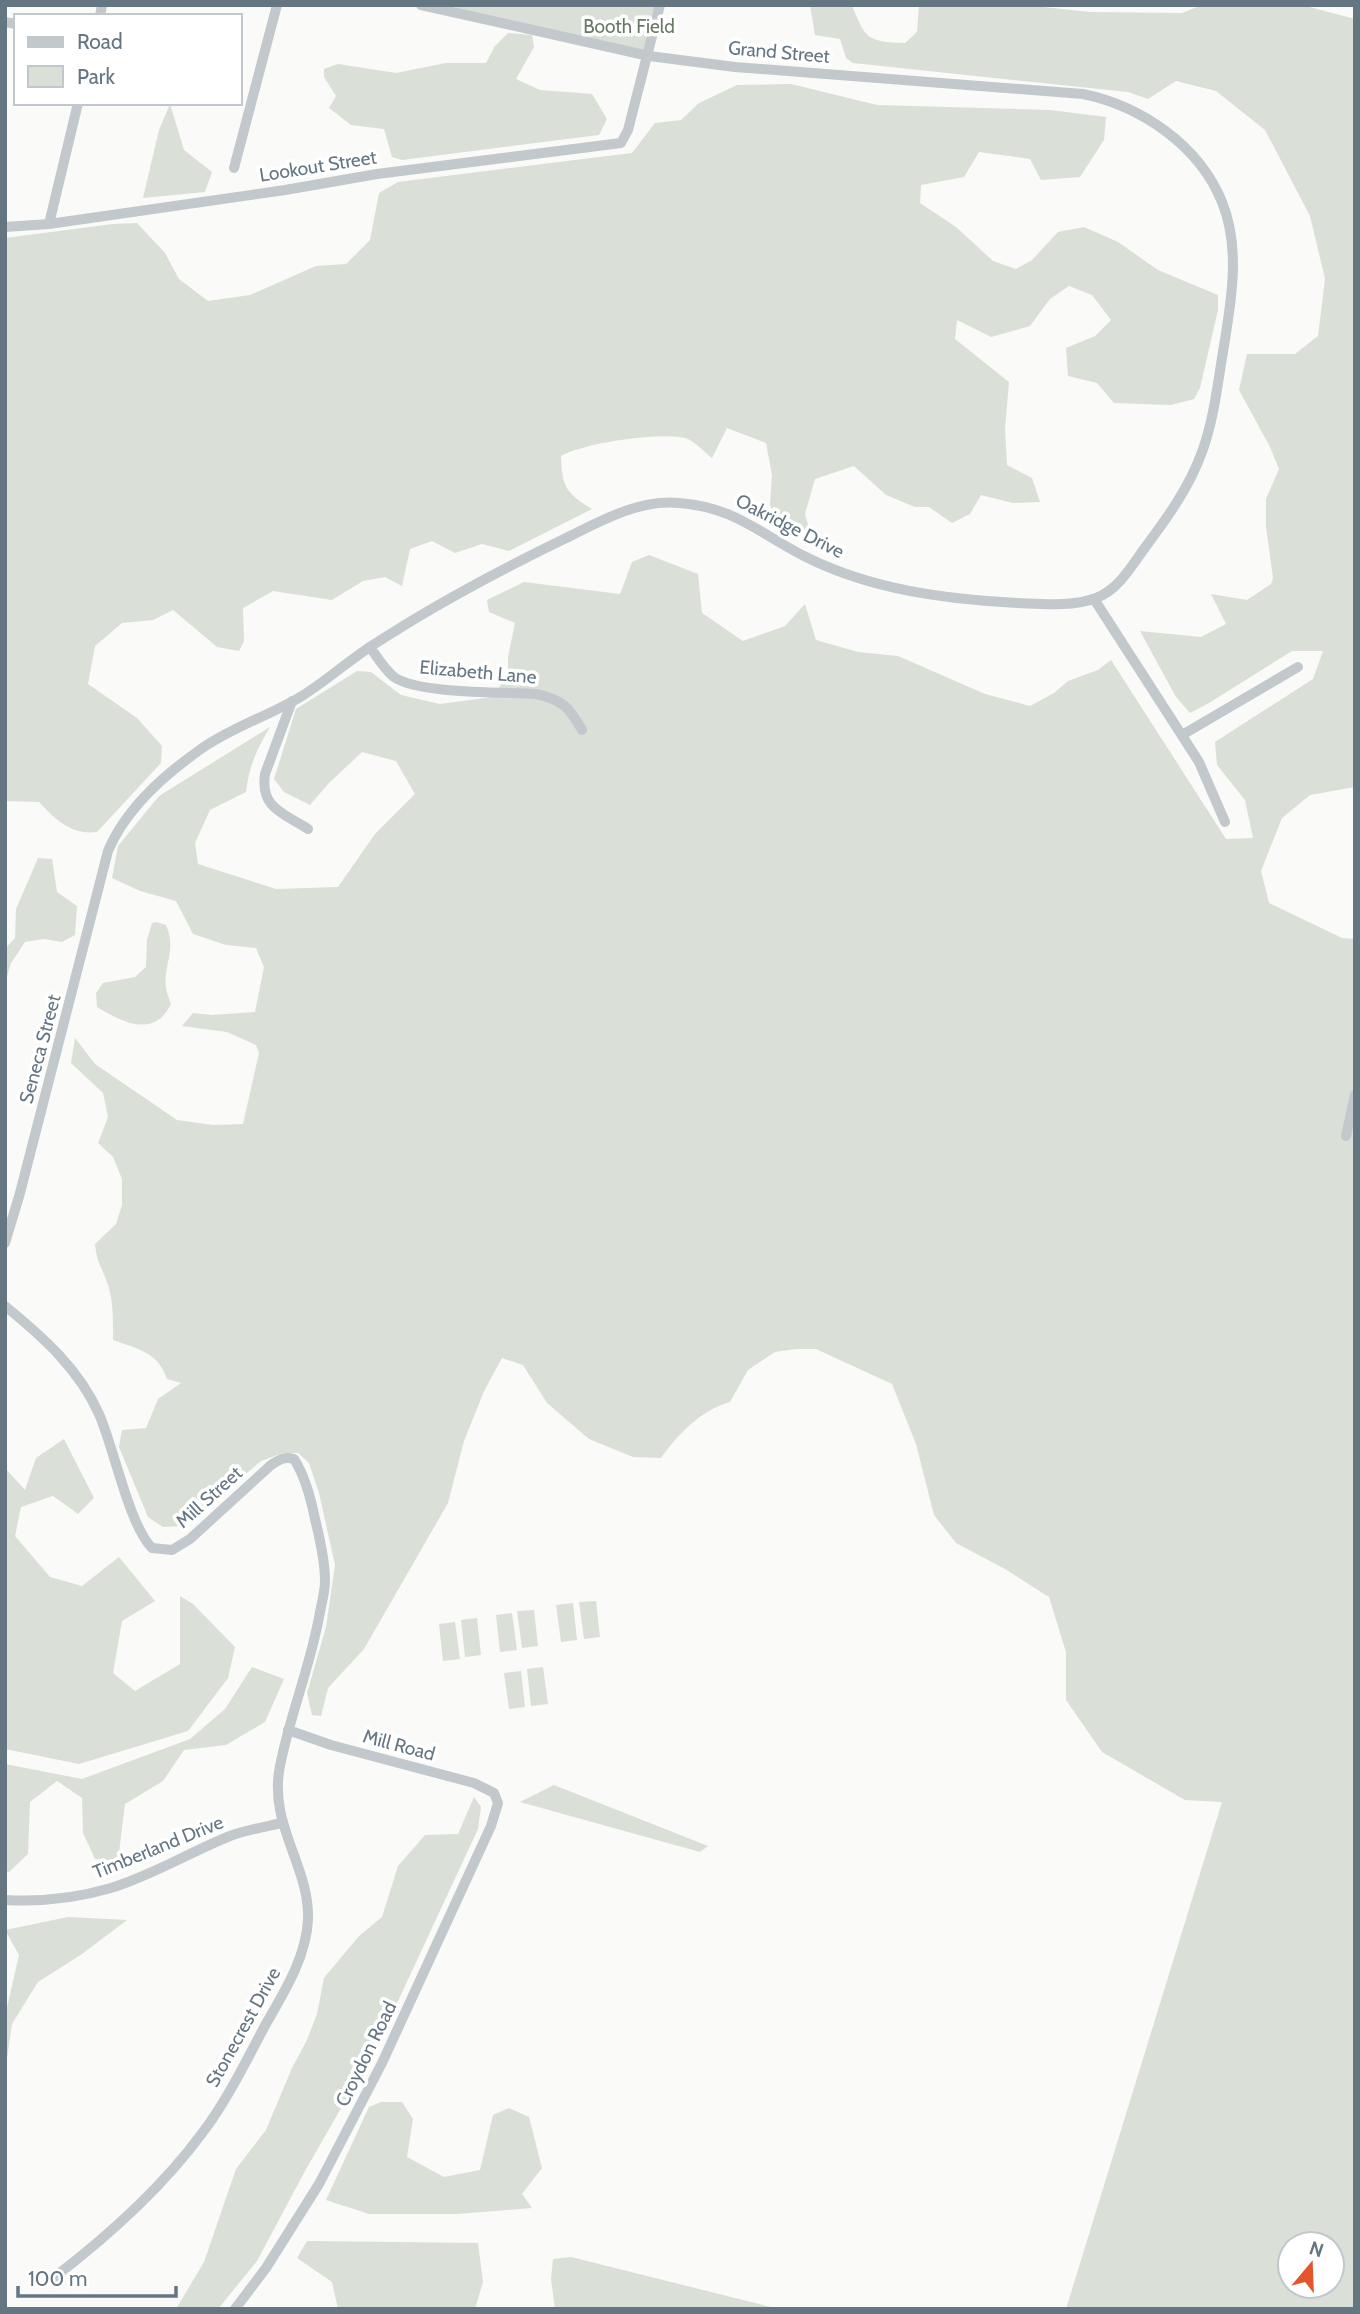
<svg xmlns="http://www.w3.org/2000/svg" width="1360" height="2314" viewBox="0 0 1360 2314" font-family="Cabin,sans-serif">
<rect width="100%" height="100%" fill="#fafaf8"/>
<!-- green -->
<g fill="#dadfd7" fill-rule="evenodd">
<path d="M457,5H656L645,52L455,9Z"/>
<path d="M810,5H852C865,39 868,42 905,43L917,32L919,5H1025L1090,12L1182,13L1202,5H1302L1355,19V787L1310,795L1282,818L1261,871L1269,903L1342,938L1355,939V2309H1066L1222,1802L1185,1800L1102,1752L1066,1700V1652L1049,1597L1005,1569L956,1543L934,1515L916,1444L892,1384L816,1349H796L775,1352L748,1370L730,1402C700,1411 679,1433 661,1458L633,1457L589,1439L547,1403L523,1365L502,1358L484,1391L464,1441L448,1503L364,1649L328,1688L321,1716L312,1715L307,1693L326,1627L335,1565L319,1493L309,1463L298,1453H283L261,1461L184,1526L163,1527L148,1517L119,1447L122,1430L146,1428L158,1399L181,1383L167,1379C158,1352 138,1349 113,1340C113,1318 114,1297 105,1277C99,1262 97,1261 95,1244L116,1224L122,1205V1179L113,1157L98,1143L108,1117L103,1093L71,1063L75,1038L95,1064L177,1120L213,1125L243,1124L259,1053L256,1045L227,1032L182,1026L193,1013L212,1015L255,1012L264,967L256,948L226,945L193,934L176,901L140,891L112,878L118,846L159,796L270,727C257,749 249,766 246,792L210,810L195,843L198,864L276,889L338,887L375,834L415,794L396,761L362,752L328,784L310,805L284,792L274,779L296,709L357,671L371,672L401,695L440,704L492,697L508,675V657L515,623L489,612L487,600L524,582L620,594L632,562L649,555L698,574L702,613L743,641L785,626L805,604L816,640L858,652L898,656L985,694L1030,706L1054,693L1068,681L1098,670L1111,660L1226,839L1253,838L1245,800L1217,765L1215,742L1313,679L1323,651H1292L1209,703L1190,713L1176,697L1140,631L1201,637L1226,624L1211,594L1247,600L1271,584L1273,578L1266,527V499L1279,469L1270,447L1239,390L1247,354H1295L1318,336L1325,279L1310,216L1265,130L1216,91L1176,81L1148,99L1128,92L853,63L846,58L840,39L815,35ZM1290,2244H1332V2286H1290Z"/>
<path d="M508,33L532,35L534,47L516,79L540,90L592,94L607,119L599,135L402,160L392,157L384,129L351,125L329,108L336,96L324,77V69L338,64L396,73L446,63H486L495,46Z"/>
<path d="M791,84L877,105L1050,110L1106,117L1104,140L1080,177L1041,180L1030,159L979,152L964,177L921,185L920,203L956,227L993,261L1016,269L1032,260L1058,232L1084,227L1118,242L1158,270L1218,295V310L1200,388L1194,399L1171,405L1114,403L1097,383L1068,376L1066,348L1095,336L1111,320L1092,295L1069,286L1050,299L1030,326L991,337L957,320L955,339L1009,382L1005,429L1007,465L1032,478L1040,502L1013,503L981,495L970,514L952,523L929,507H915L886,495L854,466L815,479L805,514L813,542L779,526L770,505L772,475L766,443L727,428L712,458C704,452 694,440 685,438C659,432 584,443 561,456C562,487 566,493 592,509L509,551L482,544L455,553L432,541L410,549L402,586L385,577L363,581L332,600L273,591L243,608L244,641L239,651L217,647L173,610L153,620L122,623L95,646L88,684L137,718L162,746L161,763L97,832C71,835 56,820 39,802L5,801V238L113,224L137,223L165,253L179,279L208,301L250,295L316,266L346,264L370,240L379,193L398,182L632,153L655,123L681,120L699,103L737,85Z"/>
<path d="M170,104L184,150L212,172L205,192L143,198L159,130Z"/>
<path d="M38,858L52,859L57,892L77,906L75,935L62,942L44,939L25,942L11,963L5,983V949L15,938L16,909Z"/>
<path d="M156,922L166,925C177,950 163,965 166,988C167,993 169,999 171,1004C154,1039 122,1022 97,1007L96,993L103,983L135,977L146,967L147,940L152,923Z"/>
<path d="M64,1439L94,1498L78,1514L53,1496L21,1507L15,1536L50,1577L82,1586L119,1557L155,1601L122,1621L113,1673L135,1691L180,1664V1596L193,1604L235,1647L228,1678L188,1731L79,1764L5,1749V1468L25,1490L36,1458Z"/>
<path d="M596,1601L600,1637L584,1639L579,1602Z"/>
<path d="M573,1603L577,1640L561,1642L556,1605Z"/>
<path d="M534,1610L538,1646L522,1648L517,1611Z"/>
<path d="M512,1613L517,1650L500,1652L496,1615Z"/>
<path d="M477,1618L481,1655L465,1657L461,1620Z"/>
<path d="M455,1622L460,1659L443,1661L439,1624Z"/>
<path d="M252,1667L284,1679L265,1722L226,1745L184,1750L163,1781L125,1804L118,1861L95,1859L83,1833L82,1798L57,1781L30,1802L28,1854L9,1872L5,1871V1764L82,1779L190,1739L225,1709Z"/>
<path d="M543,1667L548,1704L531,1706L527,1669Z"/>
<path d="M521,1671L525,1707L509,1709L504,1673Z"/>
<path d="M554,1785L708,1846L700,1852L520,1802Z"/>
<path d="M474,1797L481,1807L478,1829L379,2042L305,2171L257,2261L218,2309H176L204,2262L236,2169L266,2130L292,2068L307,2040L317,2014L324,1978L359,1936L382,1917L398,1866L425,1835L458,1834Z"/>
<path d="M68,1917L127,1920L82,1954L38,1982L12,2024L5,2072V2016L19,1955L5,1930Z"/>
<path d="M381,2102H402L413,2119L407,2157L444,2177L480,2170L493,2115L509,2108L529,2117L542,2168L522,2194L532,2208L457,2214H369L326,2200L369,2107Z"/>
<path d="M307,2241L478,2243L483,2282L475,2309H338L332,2282L297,2258Z"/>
<path d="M571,2257L779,2309H555L551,2279L553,2259Z"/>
</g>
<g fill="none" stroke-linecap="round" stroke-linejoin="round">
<!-- street -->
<g stroke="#c3c8cc" stroke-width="10">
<path d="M100,16L102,5"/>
<path d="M5,22L16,24"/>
<path d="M234,168L277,5"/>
<path d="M49,224L78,103"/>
<path d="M5,227L49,224L285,190L377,174L621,143L628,130L660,5"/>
<path d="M1094,599L1199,762L1225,822"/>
<path d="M370,647C377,657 384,669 394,677C418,694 504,692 536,694C563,700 569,707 582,730"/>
<path d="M292,701L265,774C260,808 283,813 308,829"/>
<path d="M1182,735L1298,667"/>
<path d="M1346,1136L1355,1095"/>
<path d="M5,1243L20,1193L108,851C126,808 164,775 201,749C232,727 269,716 302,696C326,681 348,661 373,645C434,605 498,571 564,539C599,522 638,499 679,503C735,507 760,534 806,557C872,590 945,599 1018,603C1042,604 1073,607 1096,598C1118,590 1131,567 1144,549C1167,518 1189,488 1202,452C1213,422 1217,389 1222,358C1230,308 1242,251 1222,202C1199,145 1141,106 1083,94L735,67L649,56L421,5"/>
<path d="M5,1306C43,1337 79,1369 99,1414C114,1448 129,1525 152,1548L172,1550L190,1539L271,1465C279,1460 284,1456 294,1459C305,1476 311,1499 315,1519C320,1539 325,1560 325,1581C325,1591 322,1602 320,1612C311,1665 290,1714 280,1766C268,1825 310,1866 308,1920C306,1957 285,1991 267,2022C247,2059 228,2099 203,2132C162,2188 107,2237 52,2279"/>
<path d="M5,1900C41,1902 77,1898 111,1888C153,1875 190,1852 230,1836C246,1830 264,1827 282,1823"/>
<path d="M235,2309L266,2268L319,2184L382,2063L491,1826L498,1803L494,1793L474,1783L331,1745L288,1730"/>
</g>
</g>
<g text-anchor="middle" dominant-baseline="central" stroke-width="7" stroke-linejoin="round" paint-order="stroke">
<!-- park labels -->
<g font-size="19" fill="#687a64" stroke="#fff">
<text x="629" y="26">Booth Field</text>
</g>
<!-- street labels -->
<g font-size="19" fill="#657683" stroke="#fff">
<text transform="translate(779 52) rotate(5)">Grand Street</text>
<text transform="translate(318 166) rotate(-9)">Lookout Street</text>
<text transform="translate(790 526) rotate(27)">Oakridge Drive</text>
<text transform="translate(478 672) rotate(5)">Elizabeth Lane</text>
<text transform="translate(40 1049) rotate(-75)">Seneca Street</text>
<text transform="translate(209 1497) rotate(-42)">Mill Street</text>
<text transform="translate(399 1745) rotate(15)">Mill Road</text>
<text transform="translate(158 1847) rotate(-22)">Timberland Drive</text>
<text transform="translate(243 2027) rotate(-61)">Stonecrest Drive</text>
<text transform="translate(366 2054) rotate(-64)">Croydon Road</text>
</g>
</g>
<!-- border -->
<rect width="1360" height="2314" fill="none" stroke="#657683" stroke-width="14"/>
<!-- legend -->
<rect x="14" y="14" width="228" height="91" fill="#ffffff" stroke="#c1c8cd" stroke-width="2"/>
<rect x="28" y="37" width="35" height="10" fill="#c3c8cc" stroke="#c1c8cd" stroke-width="2"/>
<text x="77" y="49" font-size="21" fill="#657683">Road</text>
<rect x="28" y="66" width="35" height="21" fill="#dadfd7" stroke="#c1c8cd" stroke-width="2"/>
<text x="77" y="84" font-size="21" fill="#657683">Park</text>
<!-- north arrow -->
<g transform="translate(1311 2265) rotate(19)"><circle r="33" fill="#ffffff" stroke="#c1c8cd" stroke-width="2"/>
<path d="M0-5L12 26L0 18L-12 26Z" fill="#e4572e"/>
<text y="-10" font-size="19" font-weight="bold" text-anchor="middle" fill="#657683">N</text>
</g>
<!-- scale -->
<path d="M18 2286v10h158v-10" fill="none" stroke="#657683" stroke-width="3.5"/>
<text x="28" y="2286" font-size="21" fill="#657683" stroke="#ffffff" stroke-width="5" paint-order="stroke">100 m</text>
</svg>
